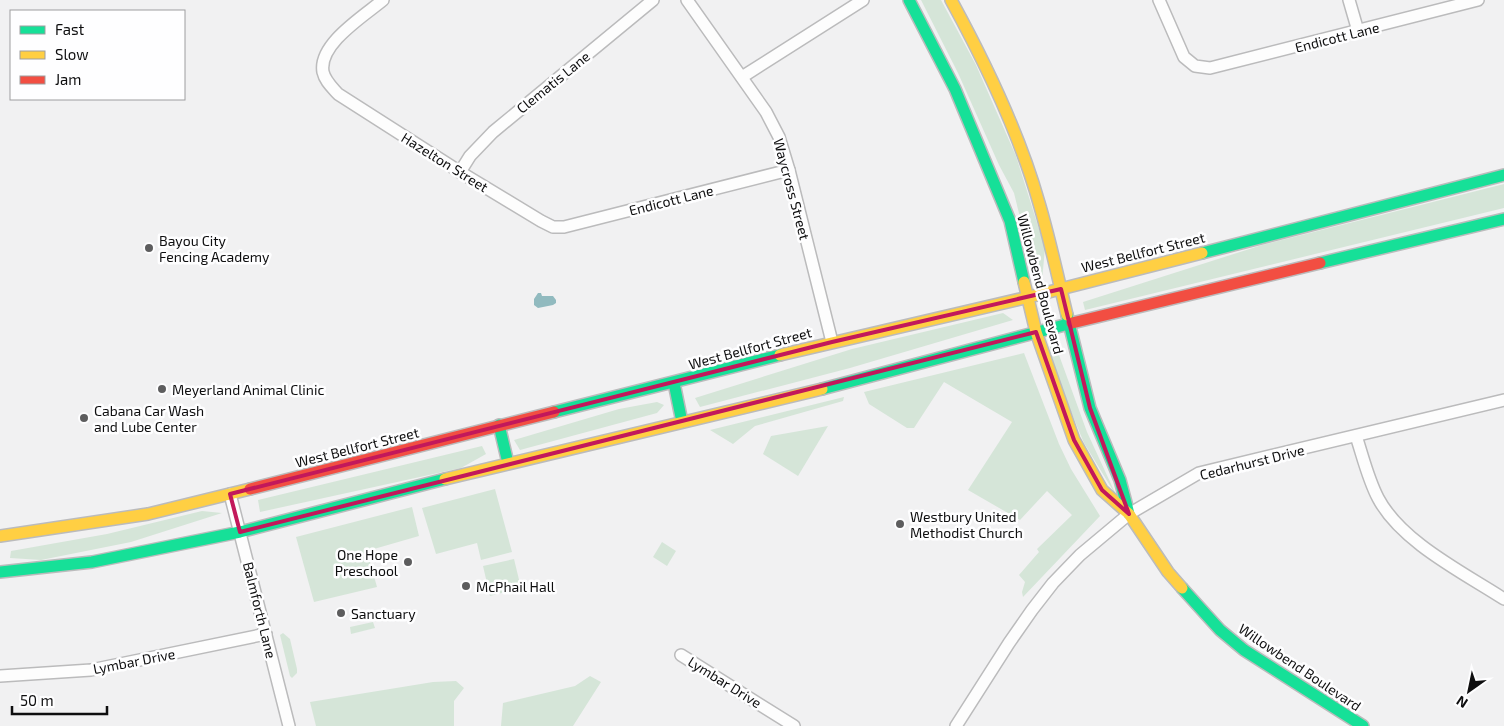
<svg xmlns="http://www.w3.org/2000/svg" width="1504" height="726" viewBox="0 0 1504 726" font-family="'Exo 2',sans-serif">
<rect width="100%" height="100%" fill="#f1f1f2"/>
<!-- green -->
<g fill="#d5e5d8">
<path d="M921,0H941L976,65L1016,156L1045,248L1042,281L1030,258L1014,193L999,165L958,73Z"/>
<path d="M1504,184V208L1085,310L1083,302L1262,245Z"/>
<path d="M1003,313L1013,320L850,368L700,407L695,398L852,349Z"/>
<path d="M1050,343L1055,344L1087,432L1117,497L1084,443L1050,361Z"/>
<path d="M1024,353L1059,444L1071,469L1100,516L1023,597L1022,592L1025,582L1019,575L1039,552L1037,549L1072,515L1047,491L1020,520L968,490L1012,422L944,382L914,428H907L869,404L864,392Z"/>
<path d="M844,397L843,401L755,426L733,444L710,430Z"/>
<path d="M657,402L664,405L657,413L520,450L514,440L619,409Z"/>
<path d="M828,426L798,476L763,454L771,436Z"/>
<path d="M482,446L486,454L461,468L260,512L258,500Z"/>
<path d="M495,489L512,552L481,560L477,543L436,554L422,508Z"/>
<path d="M412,507L419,536L367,551L377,587L314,602L296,537Z"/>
<path d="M202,511L222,513L131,542L41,560L10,558L11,551L107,534Z"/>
<path d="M662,542L676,551L667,566L653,557Z"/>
<path d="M514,559L521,588L490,596L483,566Z"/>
<path d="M373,622L375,628L351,634L350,627Z"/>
<path d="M283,633L290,639L297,669V673L292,678L290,676L280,635Z"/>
<path d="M590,676L601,682L573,726H501L503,703L575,686Z"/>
<path d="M456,681L464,688L454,701V726H316L310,702L433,682Z"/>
</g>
<!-- water -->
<path fill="#91babf" d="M538,293H541L542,296H553L556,300V303L553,305L538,308L534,305V299Z"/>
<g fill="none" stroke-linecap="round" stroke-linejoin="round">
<!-- street casing -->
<g stroke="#bbbbbc" stroke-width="14">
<g id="street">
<path d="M383,0C364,16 318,44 323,72C325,81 332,87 338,94L460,172L541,221L553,227H564L789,170"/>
<path d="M687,0L766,112L779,137L789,170L832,342"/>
<path d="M1159,0L1184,57L1195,66L1210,68L1478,0"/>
<path d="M1349,0L1358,31"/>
<path d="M742,77L863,0"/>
<path d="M460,172L470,156L493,132L653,0"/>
<path d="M1356,436C1363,457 1368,479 1378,498C1401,542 1464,573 1504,599"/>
<path d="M230,494L289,726"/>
<path d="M681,655L794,726"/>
<path d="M0,676L91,670L266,634"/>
<path d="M956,726L1009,643L1032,610L1053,583L1080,555L1129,514L1199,473L1504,400"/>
</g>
</g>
<!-- fast casing -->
<g stroke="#bbbbbc" stroke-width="14">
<g id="fast">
<path d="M909,0L955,89L1010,221L1024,282"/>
<path d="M1202,253L1504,175"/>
<path d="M1320,263L1504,219"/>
<path d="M1067,315L1090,408L1120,480L1129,514"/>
<path d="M674,383L682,422"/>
<path d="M822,389L1072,323"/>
<path d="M554,412L780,355"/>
<path d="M499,425L508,463"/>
<path d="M0,572L92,562L240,532L445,479"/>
<path d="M1182,588L1220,630L1244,650L1363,726"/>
</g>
</g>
<!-- slow casing -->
<g stroke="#bbbbbc" stroke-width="14">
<g id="slow">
<path d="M951,0C986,64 1019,132 1039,203C1050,240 1058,278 1067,315"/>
<path d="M1024,282L1036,332L1074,440L1102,490L1129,514L1168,572L1182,588"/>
<path d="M780,355L1029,297L1202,253"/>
<path d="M445,479L822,389"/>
<path d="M0,536L148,514L250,489"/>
</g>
</g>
<!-- jam casing -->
<g stroke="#bbbbbc" stroke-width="14">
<g id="jam">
<path d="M1072,323L1320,263"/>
<path d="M250,489L554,412"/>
</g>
</g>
<!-- street -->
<use href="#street" stroke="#fdfdfd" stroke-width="11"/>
<!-- fast -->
<use href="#fast" stroke="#16e098" stroke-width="11"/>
<!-- slow -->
<use href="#slow" stroke="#ffcf43" stroke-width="11"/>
<!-- jam -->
<use href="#jam" stroke="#f24e42" stroke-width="11"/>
</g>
<!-- marked area -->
<path fill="none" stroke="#c2185b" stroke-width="4" stroke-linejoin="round" d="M1061,289L1090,408L1129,514L1102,490L1074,440L1036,332L240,532L230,494L832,342Z"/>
<!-- markers -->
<g fill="#5d5d5e" stroke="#fefeff" stroke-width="2">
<circle cx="149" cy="248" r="5"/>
<circle cx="162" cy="389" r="5"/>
<circle cx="84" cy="418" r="5"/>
<circle cx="900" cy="524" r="5"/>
<circle cx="408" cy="562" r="5"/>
<circle cx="466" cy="586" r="5"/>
<circle cx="341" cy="613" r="5"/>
</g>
<g text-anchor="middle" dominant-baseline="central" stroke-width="5" stroke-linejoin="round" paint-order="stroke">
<!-- street labels -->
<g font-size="14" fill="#0e0e0f" stroke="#fefeff">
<text transform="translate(1337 37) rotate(-14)">Endicott Lane</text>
<text transform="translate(553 82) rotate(-39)">Clematis Lane</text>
<text transform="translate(445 162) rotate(32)">Hazelton Street</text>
<text transform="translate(792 189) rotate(75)">Waycross Street</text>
<text transform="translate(671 200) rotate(-14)">Endicott Lane</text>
<text transform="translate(1143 252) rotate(-14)">West Bellfort Street</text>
<text transform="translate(1041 284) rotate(75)">Willowbend Boulevard</text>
<text transform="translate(750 348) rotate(-15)">West Bellfort Street</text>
<text transform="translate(357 447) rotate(-14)">West Bellfort Street</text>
<text transform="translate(1252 462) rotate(-14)">Cedarhurst Drive</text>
<text transform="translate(260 610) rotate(76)">Balmforth Lane</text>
<text transform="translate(134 661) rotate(-11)">Lymbar Drive</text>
<text transform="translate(1300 667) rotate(34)">Willowbend Boulevard</text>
<text transform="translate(725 682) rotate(32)">Lymbar Drive</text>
</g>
<!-- poi labels -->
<g font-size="14" fill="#0e0e0f" stroke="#fefeff" text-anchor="start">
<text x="159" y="240">Bayou City<tspan x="159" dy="16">Fencing Academy</tspan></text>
<text x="172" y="389">Meyerland Animal Clinic</text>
<text x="94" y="410">Cabana Car Wash<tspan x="94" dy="16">and Lube Center</tspan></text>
<text x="910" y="516">Westbury United<tspan x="910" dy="16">Methodist Church</tspan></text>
<text x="398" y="554" text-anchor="end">One Hope<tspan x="398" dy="16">Preschool</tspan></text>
<text x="476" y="586">McPhail Hall</text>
<text x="351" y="613">Sanctuary</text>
</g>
</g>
<!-- legend -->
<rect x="10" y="10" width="175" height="90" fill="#fefeff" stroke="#9e9e9f"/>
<rect x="20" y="26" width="25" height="8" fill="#16e098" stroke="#9e9e9f"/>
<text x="55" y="35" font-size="15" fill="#0e0e0f">Fast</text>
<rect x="20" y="51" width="25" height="8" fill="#ffcf43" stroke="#9e9e9f"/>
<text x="55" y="60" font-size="15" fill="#0e0e0f">Slow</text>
<rect x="20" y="76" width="25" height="8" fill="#f24e42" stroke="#9e9e9f"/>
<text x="55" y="85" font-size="15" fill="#0e0e0f">Jam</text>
<!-- north arrow -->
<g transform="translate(1469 691) rotate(213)" stroke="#fefeff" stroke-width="4" paint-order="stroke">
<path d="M0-4L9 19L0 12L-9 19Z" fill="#0e0e0f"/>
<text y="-8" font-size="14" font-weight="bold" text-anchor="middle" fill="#0e0e0f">N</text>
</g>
<!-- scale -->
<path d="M12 706v8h95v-8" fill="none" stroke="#0e0e0f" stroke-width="2.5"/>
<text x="20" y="706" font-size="15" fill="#0e0e0f" stroke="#fefeff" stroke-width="4" paint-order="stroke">50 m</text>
</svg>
